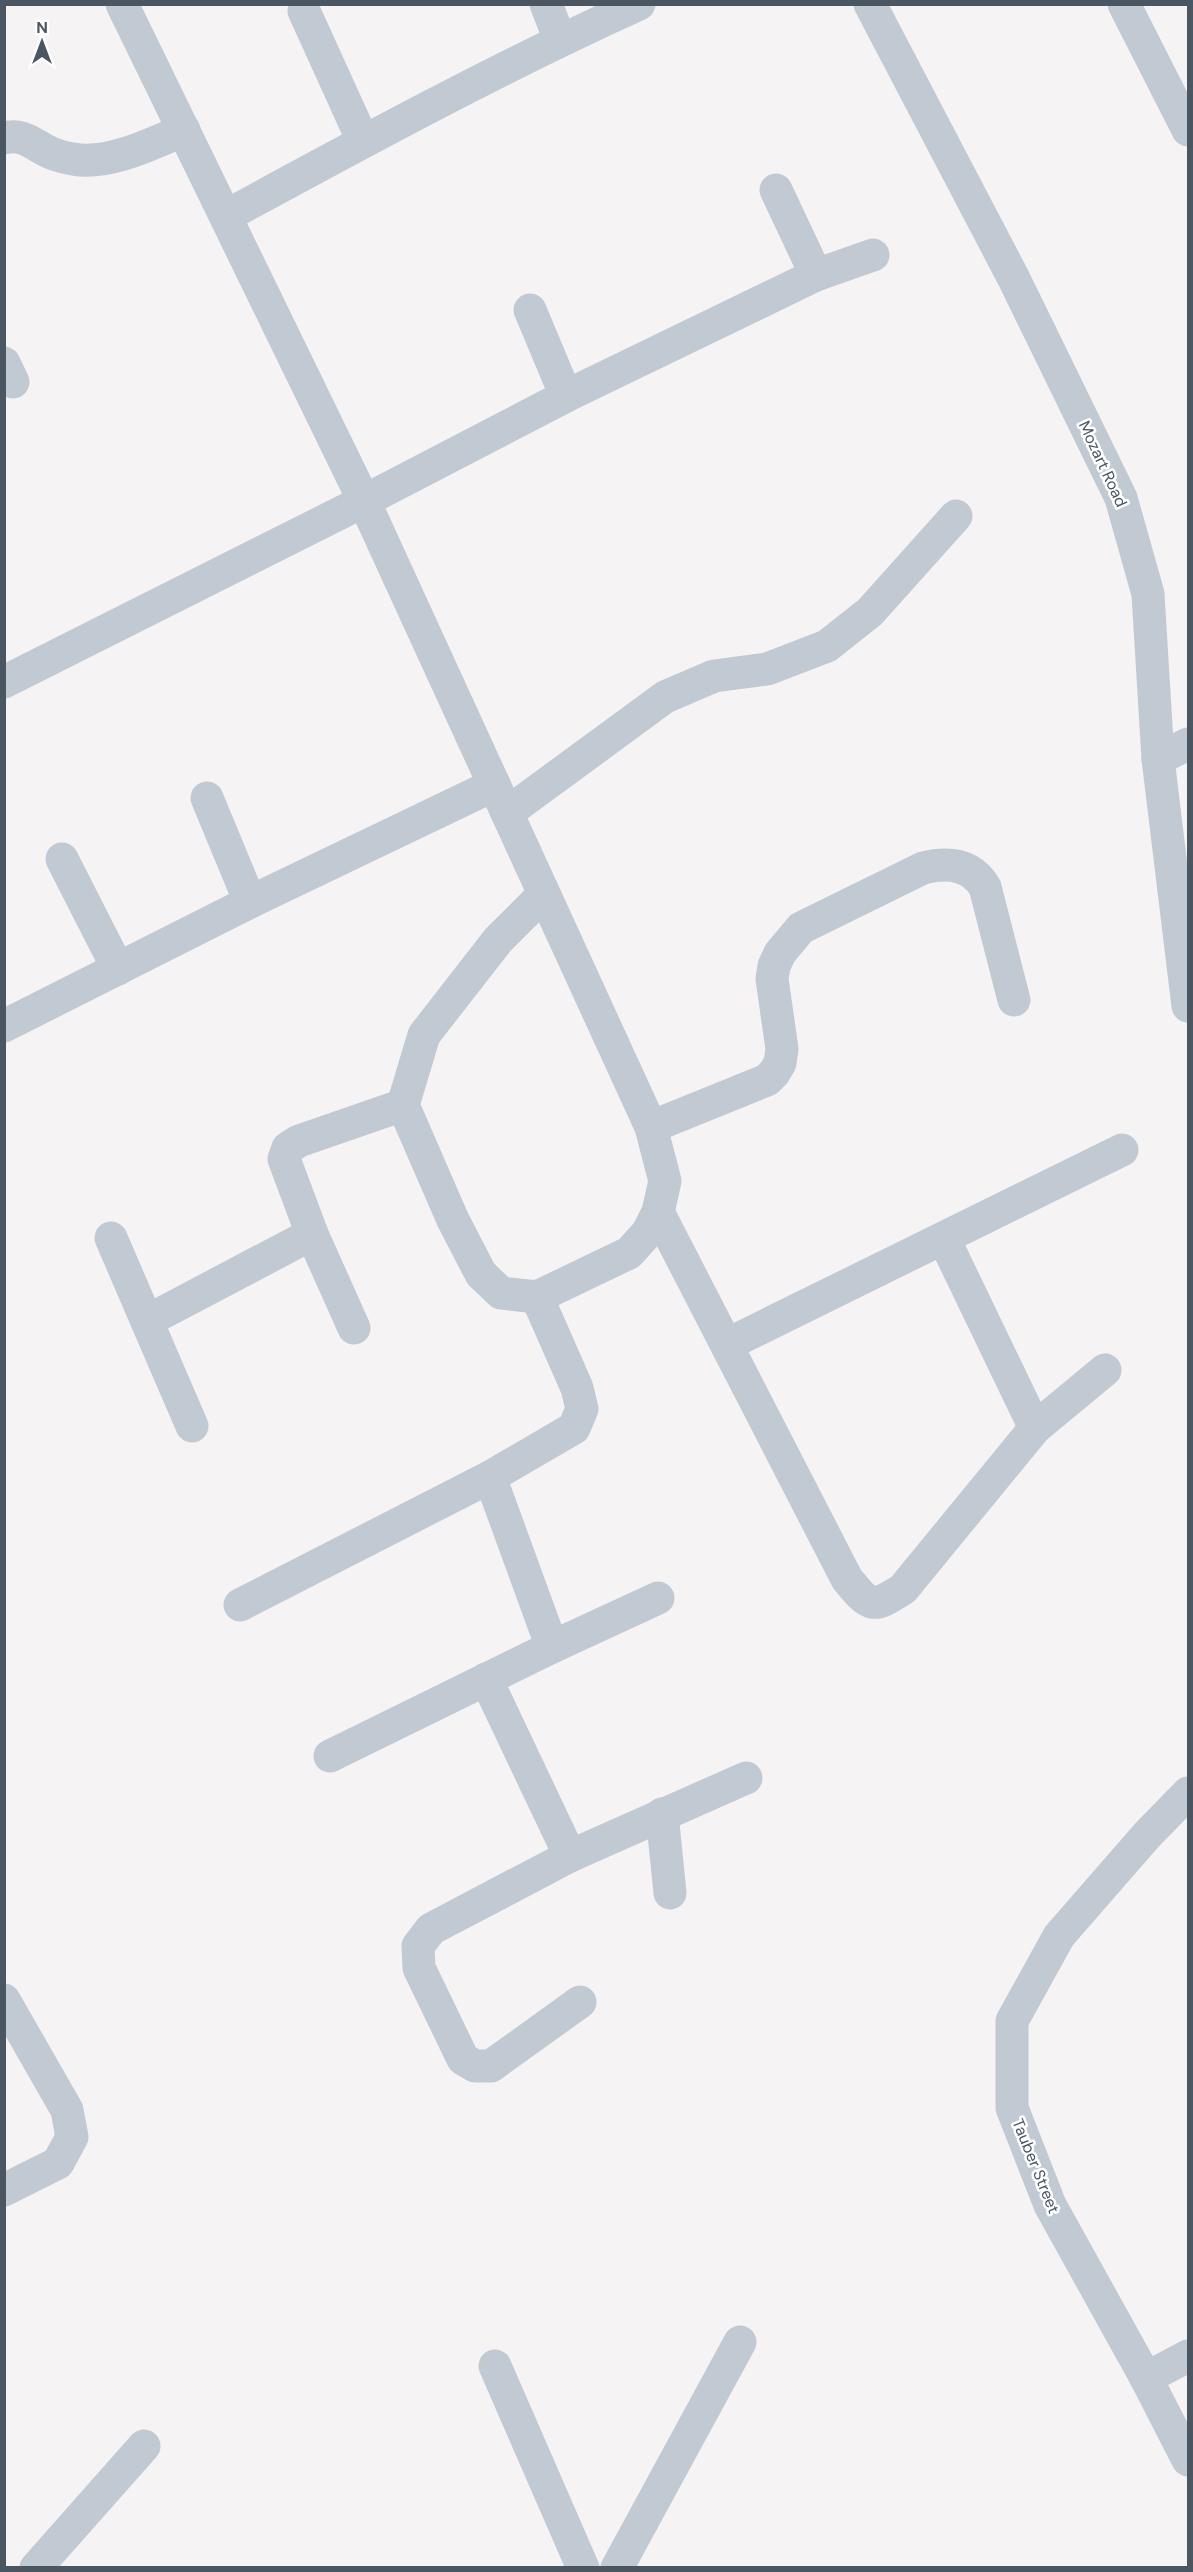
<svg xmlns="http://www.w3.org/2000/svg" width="1193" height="2572" viewBox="0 0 1193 2572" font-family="'DM Sans',sans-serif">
<rect width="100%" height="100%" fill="#f5f3f3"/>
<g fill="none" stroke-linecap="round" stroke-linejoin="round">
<!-- minor -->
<g stroke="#c1cad2" stroke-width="33">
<path d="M122,4L364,501L651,1127L665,1181L658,1212L648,1232L629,1253L537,1297L501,1293L481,1274L453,1220L403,1105L424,1035L498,940L544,894"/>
<path d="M546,4L560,40"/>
<path d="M870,4L1014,279L1121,498L1148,594L1158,759L1188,1006"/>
<path d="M1124,4L1188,130"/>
<path d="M304,11L363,141"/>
<path d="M4,138C25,133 33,145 51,153C58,156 66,158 73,159C108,166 153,143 184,130"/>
<path d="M776,190L816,275"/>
<path d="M226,216C362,142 498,68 639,4"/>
<path d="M530,310L566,396"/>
<path d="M4,363L13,382"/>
<path d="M4,682L364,501L566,396L816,275L873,255"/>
<path d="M1158,759L1188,744"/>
<path d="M207,798L250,902"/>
<path d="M507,813L665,697L714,676L767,669L827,646L870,612L956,516"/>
<path d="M62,859L118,969"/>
<path d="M4,1026L250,902L494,785"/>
<path d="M651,1127L767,1080L774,1073L780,1063L782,1049L772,979L774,966L780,953L801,928L923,868C948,862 971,864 985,887L1014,1000"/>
<path d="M658,1212L847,1579C870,1607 872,1609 903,1589L1035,1428L1105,1370"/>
<path d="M111,1238L192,1426"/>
<path d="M944,1239L1035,1428"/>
<path d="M147,1321L312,1234"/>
<path d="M354,1328L312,1234L284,1159L288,1148L299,1141L403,1105"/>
<path d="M728,1344L1122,1150"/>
<path d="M490,1477L552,1647"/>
<path d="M240,1605L490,1477L574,1428L582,1409L577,1388L537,1297"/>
<path d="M486,1679L570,1856"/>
<path d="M330,1756L552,1647L658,1598"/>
<path d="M1188,1793L1147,1835L1059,1936L1012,2021V2108L1050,2205L1146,2378L1188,2460"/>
<path d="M662,1814L670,1893"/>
<path d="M4,2000L67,2110L72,2137L58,2163L4,2190"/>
<path d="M580,2002L491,2066H475L463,2059L419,1968L418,1946L431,1929L570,1856L746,1778"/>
<path d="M495,2366L583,2568"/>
<path d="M1146,2378L1188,2356"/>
<path d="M36,2568L144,2446"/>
<path d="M617,2568L740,2342"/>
</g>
</g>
<g text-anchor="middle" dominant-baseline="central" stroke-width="5" stroke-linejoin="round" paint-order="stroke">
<!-- street labels -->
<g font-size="16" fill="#4a5661" stroke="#fff">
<text transform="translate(1103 464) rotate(65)">Mozart Road</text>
<text transform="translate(1036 2166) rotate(68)">Tauber Street</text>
</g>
</g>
<!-- border -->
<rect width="1193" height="2572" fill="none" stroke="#4a5661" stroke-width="12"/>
<!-- north arrow -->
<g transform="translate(42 42)" stroke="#ffffff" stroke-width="4.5" paint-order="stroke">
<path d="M0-4.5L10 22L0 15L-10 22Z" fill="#4a5661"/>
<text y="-9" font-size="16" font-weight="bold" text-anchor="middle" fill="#4a5661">N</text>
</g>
</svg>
